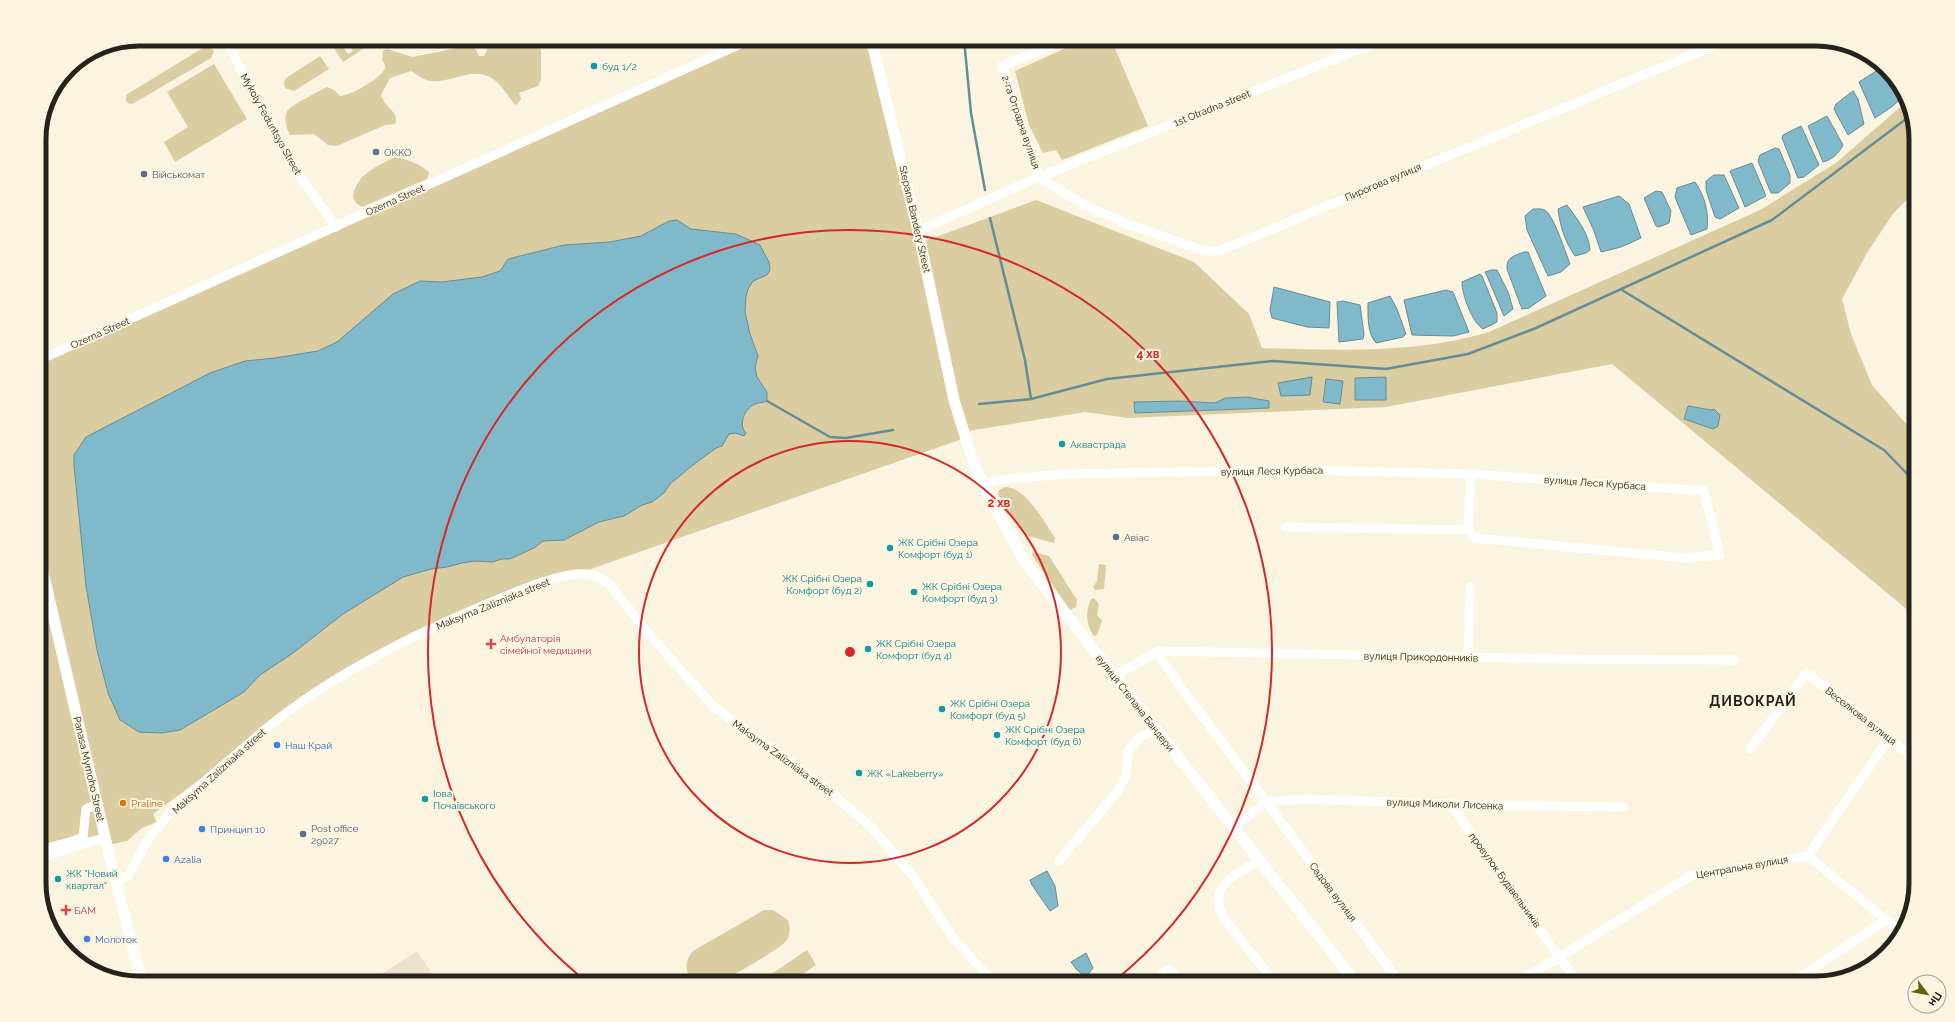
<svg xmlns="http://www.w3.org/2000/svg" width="1955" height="1022" viewBox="0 0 1955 1022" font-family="Raleway,sans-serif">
<rect width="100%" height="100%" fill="#faf4e0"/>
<!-- education -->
<path fill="#eae2cd" d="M417,951L438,983H368Z"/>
<!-- green -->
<g fill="#d9cda1">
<path d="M347,39H361L364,44L370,39H378L343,62L333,47L340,43L348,54L353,51L346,40Z"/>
<path d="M484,39H535L541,50V79L538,86L519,93L521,99L518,103L515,105C508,96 502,85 493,79C473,65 451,84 430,81C424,80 416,74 411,71L390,78L381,95C384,107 400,112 395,124L385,125L337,146L328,145L314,134L290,135C286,128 283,117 288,110C292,105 319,91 327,87L334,90L340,96C350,96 382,78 385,68C386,65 384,62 382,60L383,51L387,49L413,57L462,47L475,48L479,56H484L487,50Z"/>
<path d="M761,39H867L915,232L962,439L588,570L447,617L413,632L373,654L227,756L199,780L153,814L157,822L142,828L127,841L112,844L39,536V365Z"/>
<path d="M1086,39H1111L1148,126L1062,160L1056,150L1043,153L1029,125L1015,71Z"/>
<path d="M206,46H209L214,51L211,58L134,103L130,104L126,101V95Z"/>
<path d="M320,56L329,69L294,91L285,88L284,82L286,78Z"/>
<path d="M214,64L247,119L175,162L164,142L188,127L167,92Z"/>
<path d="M1906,102L1916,133V190L1892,215L1867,253L1842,299L1851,334L1872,385L1916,435V617L1612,364L1386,407L1128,418L1085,412L968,431L958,399L925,241L1036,200L1194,262L1249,314L1262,348C1338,350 1416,354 1489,332L1760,210L1836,163Z"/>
<path d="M395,157C406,159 420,164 429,172L427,179L362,207L356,203L353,197C356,174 376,167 395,157Z"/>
<path d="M1005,487C1026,487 1044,522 1055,538L1054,543L1028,536L1007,511L998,494L999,490Z"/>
<path d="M1033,552L1049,556L1077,600L1076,607L1070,610L1032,555Z"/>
<path d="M1099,564L1106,565V566L1104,589L1095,590L1093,587L1097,581Z"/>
<path d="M39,572L100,835L39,849Z"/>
<path d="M1094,598L1099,604L1097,615L1102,621L1097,635L1094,636C1086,626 1085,611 1091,599Z"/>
<path d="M764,910H773L788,920C790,927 791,934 786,941C782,948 727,979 717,983C695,990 676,971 693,951Z"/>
<path d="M807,950L816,965L789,983H780L773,973Z"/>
</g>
<!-- water -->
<g fill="#80baca" stroke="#658d96">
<path d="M1881,68L1899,84L1903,96L1893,106L1875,118L1859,82Z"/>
<path d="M1853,91L1858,99L1864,124L1848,135L1834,109L1836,104Z"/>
<path d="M1827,116L1843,145C1839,153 1832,160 1823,162L1808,126Z"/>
<path d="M1801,126L1819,165L1804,177L1798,178L1782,138L1783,135Z"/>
<path d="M1775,148L1779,149L1790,175V183L1778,193H1771L1758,161L1760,155Z"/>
<path d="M1752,163L1766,196L1745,207L1730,171Z"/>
<path d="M1714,175H1724L1739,208L1720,219L1715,217L1706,190V181Z"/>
<path d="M1695,182C1705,196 1709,213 1707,229L1691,235L1675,197L1677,188Z"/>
<path d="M1656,191L1662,192L1671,211L1669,223L1659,227L1656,226L1644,198Z"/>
<path d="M1619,196L1629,204L1641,238L1621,247L1601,252L1594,231L1583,207Z"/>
<path d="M1567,205C1577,219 1589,233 1590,250L1586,253L1575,256C1565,242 1560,226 1558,209Z"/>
<path d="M1533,209C1539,209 1545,208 1548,213C1556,223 1565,251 1570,264L1561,272L1548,276L1527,230L1525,216Z"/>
<path d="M677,220L691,229L736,234L760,245L769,262L770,270L767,275L753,281L748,289L746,296L745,312L750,334L758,356L755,367L757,377L767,392V401C763,403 759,402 755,404C744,409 738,425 746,433L744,436L735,433L729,434L722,446L716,448L693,465L670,484L664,493L652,502L642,505L624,516L599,522L564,540L543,541L534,548L510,559H502L492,562L475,561L462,563L447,567L431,569L403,577L343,614L293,653L260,675L244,692L180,730L161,733L139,732L120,720L108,693L97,650L86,586L74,466V455L86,437L210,373L245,361L275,358L318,351L337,342L393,294L420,281L442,282L482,277L500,271L508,259L564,245L610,242L641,236L669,221Z"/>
<path d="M1524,252H1528L1546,296L1529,308L1522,309L1507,269C1506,257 1514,256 1524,252Z"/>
<path d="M1491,270H1497L1508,292L1513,309L1504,316L1487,276L1485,272Z"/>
<path d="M1480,274L1482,276L1497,313V322L1483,329C1472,322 1462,295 1462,282Z"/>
<path d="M1274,287L1330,302L1329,328L1307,327L1272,318L1270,310Z"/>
<path d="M1446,290L1453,292L1469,332L1453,336L1412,335L1404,300Z"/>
<path d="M1390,296L1397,309L1406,334L1403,337L1376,343C1367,333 1368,315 1368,303Z"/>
<path d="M1343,301L1360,305L1364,334L1363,339L1339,342L1337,302Z"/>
<path d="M1312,377L1310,395L1281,396L1278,383Z"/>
<path d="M1386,377V400H1355V378Z"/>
<path d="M1326,379L1343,381L1340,404L1323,402Z"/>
<path d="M1247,397L1269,401V408L1135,413L1134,402L1179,401L1215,403L1225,398Z"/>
<path d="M1688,406L1711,410L1714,409L1720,415L1718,426L1713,429L1684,419Z"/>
<path d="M1047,871L1055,886L1058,906L1050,911L1032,885L1030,880Z"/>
<path d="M1086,953L1093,968L1086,977L1076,969L1071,962Z"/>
</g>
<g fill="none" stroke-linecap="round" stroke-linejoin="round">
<!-- stream -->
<g stroke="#658d96" stroke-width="2.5">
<path d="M964,39L971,113L985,190"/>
<path d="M990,218L1025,360L1031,399"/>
<path d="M1622,290L1884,450L1916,483"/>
<path d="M767,401L830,437L846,438L893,430"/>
<path d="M979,404L1031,399L1107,379L1273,361L1386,369L1468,354L1536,328L1772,220L1910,116"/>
<path d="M39,719L44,717"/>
</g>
<!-- minor -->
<g stroke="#fff" stroke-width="9">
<path d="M225,39L294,168L336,227"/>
<path d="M1337,39L1344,56"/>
<path d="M1039,177L1084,205L1127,224L1205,251H1219L1730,39"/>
<path d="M1039,177L1002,66L1068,39"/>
<path d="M918,231L1039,177L1385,39"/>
<path d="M39,360L752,39"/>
<path d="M983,484L998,480L1064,474L1297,470L1471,474L1704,491L1720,555L1686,558L1475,538L1468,530L1286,527"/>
<path d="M1468,530L1471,474"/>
<path d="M1159,651L1162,661L1400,983"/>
<path d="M1468,657L1470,587"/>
<path d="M1114,676L1159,651L1558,659L1735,660"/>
<path d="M1750,749L1807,673L1916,760"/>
<path d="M1266,802L1305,799L1476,805L1624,807"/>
<path d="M1450,804L1578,983"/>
<path d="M1234,827L1266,802"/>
<path d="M39,850L73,841L83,837L86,809L98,804"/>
<path d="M1808,856L1901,932"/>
<path d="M39,858L89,842L105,838"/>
<path d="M1260,860C1235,875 1203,889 1226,921L1275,983"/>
<path d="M1059,861L1117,792L1126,776L1128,751L1140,737L1156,730"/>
<path d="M115,881L127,877C136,863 143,846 153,833C172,808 199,786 223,766C250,742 277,718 307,698C364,659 426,630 489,603C513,593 562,571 587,574C596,575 604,580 611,586L648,633L714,707L827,789L872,828L914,877L953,938L994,983"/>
<path d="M1153,983L1169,969L1180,983"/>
<path d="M1515,983L1560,957L1690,876L1808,856L1889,738"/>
<path d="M1791,983L1886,920"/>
</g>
<!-- major -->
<g stroke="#fff" stroke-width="11">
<path d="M871,39L918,231L954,400L972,458L987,493L1025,562L1356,983"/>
<path d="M39,555L108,850L142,983"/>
</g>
</g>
<!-- distance rings -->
<g fill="none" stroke="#d62828" stroke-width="2">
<circle cx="850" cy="652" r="211"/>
<path d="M587 982A422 422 0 1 1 1113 982"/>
</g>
<!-- markers -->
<g fill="#0f9aa8" stroke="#faf4e0" stroke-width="1.5">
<circle cx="594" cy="66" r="4"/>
<circle cx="1062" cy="444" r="4"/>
<circle cx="890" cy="548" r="4"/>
<circle cx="870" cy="584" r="4"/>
<circle cx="914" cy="592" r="4"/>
<circle cx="868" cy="649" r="4"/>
<circle cx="942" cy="709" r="4"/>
<circle cx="997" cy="735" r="4"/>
<circle cx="859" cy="773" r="4"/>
<circle cx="425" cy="799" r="4"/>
<circle cx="58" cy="879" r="4"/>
</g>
<g fill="#5c6f8a" stroke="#faf4e0" stroke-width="1.5">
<circle cx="376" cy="152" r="4"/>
<circle cx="144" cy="174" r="4"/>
<circle cx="1116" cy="537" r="4"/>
<circle cx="303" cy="834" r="4"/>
</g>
<g fill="#e0444e" stroke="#faf4e0" stroke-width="1.5">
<path d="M489 638h4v4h4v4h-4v4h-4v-4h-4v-4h4z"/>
<path d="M64 904h4v4h4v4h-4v4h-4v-4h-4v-4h4z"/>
</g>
<g fill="#3f7fe0" stroke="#faf4e0" stroke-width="1.5">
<circle cx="277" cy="745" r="4"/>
<circle cx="202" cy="829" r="4"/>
<circle cx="166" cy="859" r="4"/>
<circle cx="87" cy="939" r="4"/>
</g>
<circle fill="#e8710a" stroke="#faf4e0" stroke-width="1.5" cx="123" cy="803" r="4"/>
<g text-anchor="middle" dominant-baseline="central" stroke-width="4" stroke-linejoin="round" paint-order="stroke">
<!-- culture labels -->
<g font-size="10" fill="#0d838f" stroke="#faf4e0" text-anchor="start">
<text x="602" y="66">буд 1/2</text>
<text x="1070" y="444">Аквастрада</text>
<text x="898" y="542">ЖК Срібні Озера<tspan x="898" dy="12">Комфорт (буд 1)</tspan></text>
<text x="862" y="578" text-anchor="end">ЖК Срібні Озера<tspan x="862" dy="12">Комфорт (буд 2)</tspan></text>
<text x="922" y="586">ЖК Срібні Озера<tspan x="922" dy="12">Комфорт (буд 3)</tspan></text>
<text x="876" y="643">ЖК Срібні Озера<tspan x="876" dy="12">Комфорт (буд 4)</tspan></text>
<text x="950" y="703">ЖК Срібні Озера<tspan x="950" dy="12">Комфорт (буд 5)</tspan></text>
<text x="1005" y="729">ЖК Срібні Озера<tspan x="1005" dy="12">Комфорт (буд 6)</tspan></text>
<text x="867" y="773">ЖК «Lakeberry»</text>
<text x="433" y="793">Іова<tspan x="433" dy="12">Почаївського</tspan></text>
<text x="66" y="873">ЖК "Новий<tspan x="66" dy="12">квартал"</tspan></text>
</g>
<!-- street labels -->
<g font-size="10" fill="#25241c" stroke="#faf4e0">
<text transform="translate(1212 108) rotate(-22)">1st Otradna street</text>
<text transform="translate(1021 122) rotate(71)">2-га Отрадна вулиця</text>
<text transform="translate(271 124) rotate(61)">Mykoly Feduntsya Street</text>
<text transform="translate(1383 182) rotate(-23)">Пирогова вулиця</text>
<text transform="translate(395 200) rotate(-24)">Ozerna Street</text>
<text transform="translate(915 219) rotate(77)">Stepana Bandery Street</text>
<text transform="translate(100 333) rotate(-24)">Ozerna Street</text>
<text transform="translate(1272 471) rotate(-1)">вулиця Леся Курбаса</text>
<text transform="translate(1595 483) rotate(4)">вулиця Леся Курбаса</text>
<text transform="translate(493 604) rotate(-22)">Maksyma Zalizniaka street</text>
<text transform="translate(1421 657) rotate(1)">вулиця Прикордонників</text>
<text transform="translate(1135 703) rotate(52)">вулиця Степана Бандери</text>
<text transform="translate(1861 716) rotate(38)">Веселкова вулиця</text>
<text transform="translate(783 758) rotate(36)">Maksyma Zalizniaka street</text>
<text transform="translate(89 769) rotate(77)">Panasa Myrnoho Street</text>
<text transform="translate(219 771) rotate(-42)">Maksyma Zalizniaka street</text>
<text transform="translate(1445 804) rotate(2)">вулиця Миколи Лисенка</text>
<text transform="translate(1742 867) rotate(-10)">Центральна вулиця</text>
<text transform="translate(1505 880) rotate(54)">провулок Будівельників</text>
<text transform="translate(1333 892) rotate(53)">Садова вулиця</text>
</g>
<!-- service labels -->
<g font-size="10" fill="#4e5e75" stroke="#faf4e0" text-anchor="start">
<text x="384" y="152">OKKO</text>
<text x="152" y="174">Військомат</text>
<text x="1124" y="537">Авіас</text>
<text x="311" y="828">Post office<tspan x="311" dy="12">29027</tspan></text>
</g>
<!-- health labels -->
<g font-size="10" fill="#be3a42" stroke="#faf4e0" text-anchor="start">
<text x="500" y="638">Амбулаторія<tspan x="500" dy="12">сімейної медицини</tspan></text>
<text x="74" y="910">БАМ</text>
</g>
<!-- shop labels -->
<g font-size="10" fill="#366cbe" stroke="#faf4e0" text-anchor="start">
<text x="285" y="745">Наш Край</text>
<text x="210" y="829">Принцип 10</text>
<text x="174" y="859">Azalia</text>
<text x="95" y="939">Молоток</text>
</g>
<!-- food labels -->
<g font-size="10" fill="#c56008" stroke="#faf4e0" text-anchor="start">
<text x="131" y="803">Praline</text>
</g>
<!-- district labels -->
<g font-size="14" font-weight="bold" letter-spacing="1" fill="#25241c" stroke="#faf4e0">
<text x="1753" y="701">ДИВОКРАЙ</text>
</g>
</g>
<!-- crop -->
<path d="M0 0H1955V1022H0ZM139 46H1816A93 93 0 0 1 1909 139V883A93 93 0 0 1 1816 976H139A93 93 0 0 1 46 883V139A93 93 0 0 1 139 46Z" fill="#faf4e0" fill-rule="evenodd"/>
<path fill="none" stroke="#25241c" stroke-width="5" d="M139 46H1816A93 93 0 0 1 1909 139V883A93 93 0 0 1 1816 976H139A93 93 0 0 1 46 883V139A93 93 0 0 1 139 46Z"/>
<circle cx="850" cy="652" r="6" fill="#d62828" stroke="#faf4e0" stroke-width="2"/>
<g font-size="12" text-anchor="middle" font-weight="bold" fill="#d62828" stroke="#faf4e0" stroke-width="4" stroke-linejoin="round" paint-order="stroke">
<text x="1148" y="358">4 хв</text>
<text x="999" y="507">2 хв</text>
</g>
<!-- north arrow -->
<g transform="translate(1927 994) rotate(122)"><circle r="19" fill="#faf4e0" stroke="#a5a192"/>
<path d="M0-3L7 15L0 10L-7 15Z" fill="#5c6607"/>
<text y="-6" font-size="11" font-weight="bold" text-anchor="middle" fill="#25241c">Пн</text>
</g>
</svg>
